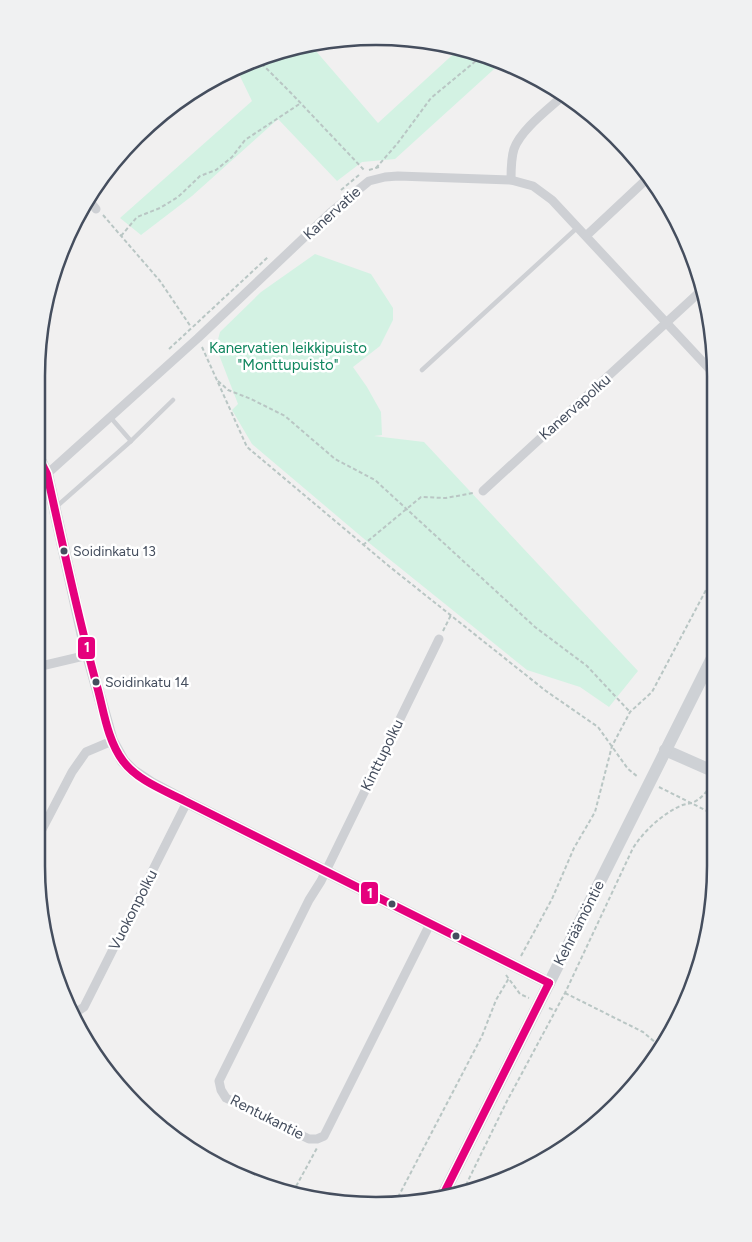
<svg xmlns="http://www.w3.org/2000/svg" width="752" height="1242" viewBox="0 0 752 1242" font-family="Figtree,sans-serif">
<rect width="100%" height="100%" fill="#f1f0f0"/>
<!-- green -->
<g fill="#d3f2e3">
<path d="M309,43L378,123L460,48L503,61L395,159L362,162L337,181L278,119L192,196L141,235L120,218L252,101L236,68L246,62Z"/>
<path d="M315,254L371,274L393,308V320L380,346L353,367L367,387L381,412L382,435L374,436L424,442L638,671L609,707L580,687L527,670L363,538L252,444L232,410L238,404L216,347L220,332L261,292Z"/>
</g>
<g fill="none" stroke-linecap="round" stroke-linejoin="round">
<!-- path -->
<g stroke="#b9c6c4" stroke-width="2" stroke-dasharray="4 2.5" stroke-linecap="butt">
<path d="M257,59L292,94L365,171"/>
<path d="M376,168L397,144L431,98L483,55"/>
<path d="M369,170L379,167"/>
<path d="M341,190L359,175"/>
<path d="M103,215L160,281L191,327"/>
<path d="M121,236L137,217L160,208L178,197L200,176L216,170L232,157L245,140L301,103"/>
<path d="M202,347L247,447L390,567L546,691L598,727L628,769L638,777"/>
<path d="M169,349L268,257"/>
<path d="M218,381L228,390L251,399L285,416L335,459L375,480L535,627L587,666L630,712"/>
<path d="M363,545L421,497L446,498L473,493"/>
<path d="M443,631L451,615"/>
<path d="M715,686L709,708L715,750"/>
<path d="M659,787L715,815"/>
<path d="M521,956L552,899L574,848L595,812L612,746L630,712L652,692L715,573"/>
<path d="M506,975L520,994L529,998"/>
<path d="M565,993L643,1032L662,1048"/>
<path d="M549,1008L556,1011"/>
<path d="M463,1191L507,1101L565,993L633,848C645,830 660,816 680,806C684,804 688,804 692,803C701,799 707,792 711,784"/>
<path d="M293,1192L317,1148"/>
<path d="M395,1203L482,1036L496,1000L509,978"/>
</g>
<!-- lane -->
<g stroke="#ced0d4" stroke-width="4.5">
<path d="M422,370L578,227"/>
<path d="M111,418L131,441"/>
<path d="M56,507L131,441L173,400"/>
</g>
<!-- street -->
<g stroke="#ced0d4" stroke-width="9">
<path d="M511,180C511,170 511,158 514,149C521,129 550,108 565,94"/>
<path d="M88,199L96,209"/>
<path d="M586,236L649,177"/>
<path d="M47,474L198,338L330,213L369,181L385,177L398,176L511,180L533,186L552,200L715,375"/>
<path d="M483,491L704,288"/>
<path d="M37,667L88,655"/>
<path d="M36,841L72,772L86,752L112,741"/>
<path d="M430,924L324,1136L317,1139H309L226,1098L221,1090L219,1081L309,900L321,881L439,639"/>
<path d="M75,1013L84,1007L187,802"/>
</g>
<!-- secondary -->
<g stroke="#ced1d5" stroke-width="12">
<path d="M37,454L47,474L84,641L112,741L123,761L133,771L151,783L187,802L549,983"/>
<path d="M665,750L715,772"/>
<path d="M443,1195L715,652"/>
</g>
<!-- bus-1 casing -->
<g stroke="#fff" stroke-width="11">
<g id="bus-1">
<path d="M37,454L47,474C63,546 78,618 98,690C104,713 108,741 123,761C138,781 166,791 187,802L549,983"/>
<path d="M443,1195L549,983"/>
</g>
</g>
<!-- bus-1 -->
<use href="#bus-1" stroke="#e5007d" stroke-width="8"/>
</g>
<!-- markers -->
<g fill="#454e5e" stroke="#fff" stroke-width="2">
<circle cx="64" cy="551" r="4.5"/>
<circle cx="96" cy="682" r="4.5"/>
<circle cx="392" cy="904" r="4.5"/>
<circle cx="456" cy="936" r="4.5"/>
</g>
<g text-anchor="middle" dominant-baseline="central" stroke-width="5" stroke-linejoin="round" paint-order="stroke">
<!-- bus labels -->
<g font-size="14" fill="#454e5e" stroke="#fff" text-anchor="start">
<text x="73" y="551">Soidinkatu 13</text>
<text x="105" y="682">Soidinkatu 14</text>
</g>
<!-- street labels -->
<g font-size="15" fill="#454e5e" stroke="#fff">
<text transform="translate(332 213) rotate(-42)">Kanervatie</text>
<text transform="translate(575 407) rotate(-42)">Kanervapolku</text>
<text transform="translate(382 755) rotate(-64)">Kinttupolku</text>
<text transform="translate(133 910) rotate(-63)">Vuokonpolku</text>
<text transform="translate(579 923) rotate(-63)">Kehräämöntie</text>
<text transform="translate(267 1117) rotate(27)">Rentukantie</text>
</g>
<!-- park labels -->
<g font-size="15" fill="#0f865e" stroke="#fff">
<text x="288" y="348">Kanervatien leikkipuisto<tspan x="288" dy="17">"Monttupuisto"</tspan></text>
</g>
</g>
<!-- crop -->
<path d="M0 0H752V1242H0ZM376 45H376A331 331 0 0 1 707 376V866A331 331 0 0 1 376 1197H376A331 331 0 0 1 45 866V376A331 331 0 0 1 376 45Z" fill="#f0f1f2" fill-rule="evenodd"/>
<path fill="none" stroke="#454e5e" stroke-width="2.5" d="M376 45H376A331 331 0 0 1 707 376V866A331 331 0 0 1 376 1197H376A331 331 0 0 1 45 866V376A331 331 0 0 1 376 45Z"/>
<g stroke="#fff" stroke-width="2">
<rect x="77" y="636" width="19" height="24" rx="5" fill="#e5007d"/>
<rect x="360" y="881" width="19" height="24" rx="5" fill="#e5007d"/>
</g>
<g font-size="14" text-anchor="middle" font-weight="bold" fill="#fff">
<text x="87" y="652">1</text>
<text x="370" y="898">1</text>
</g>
</svg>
